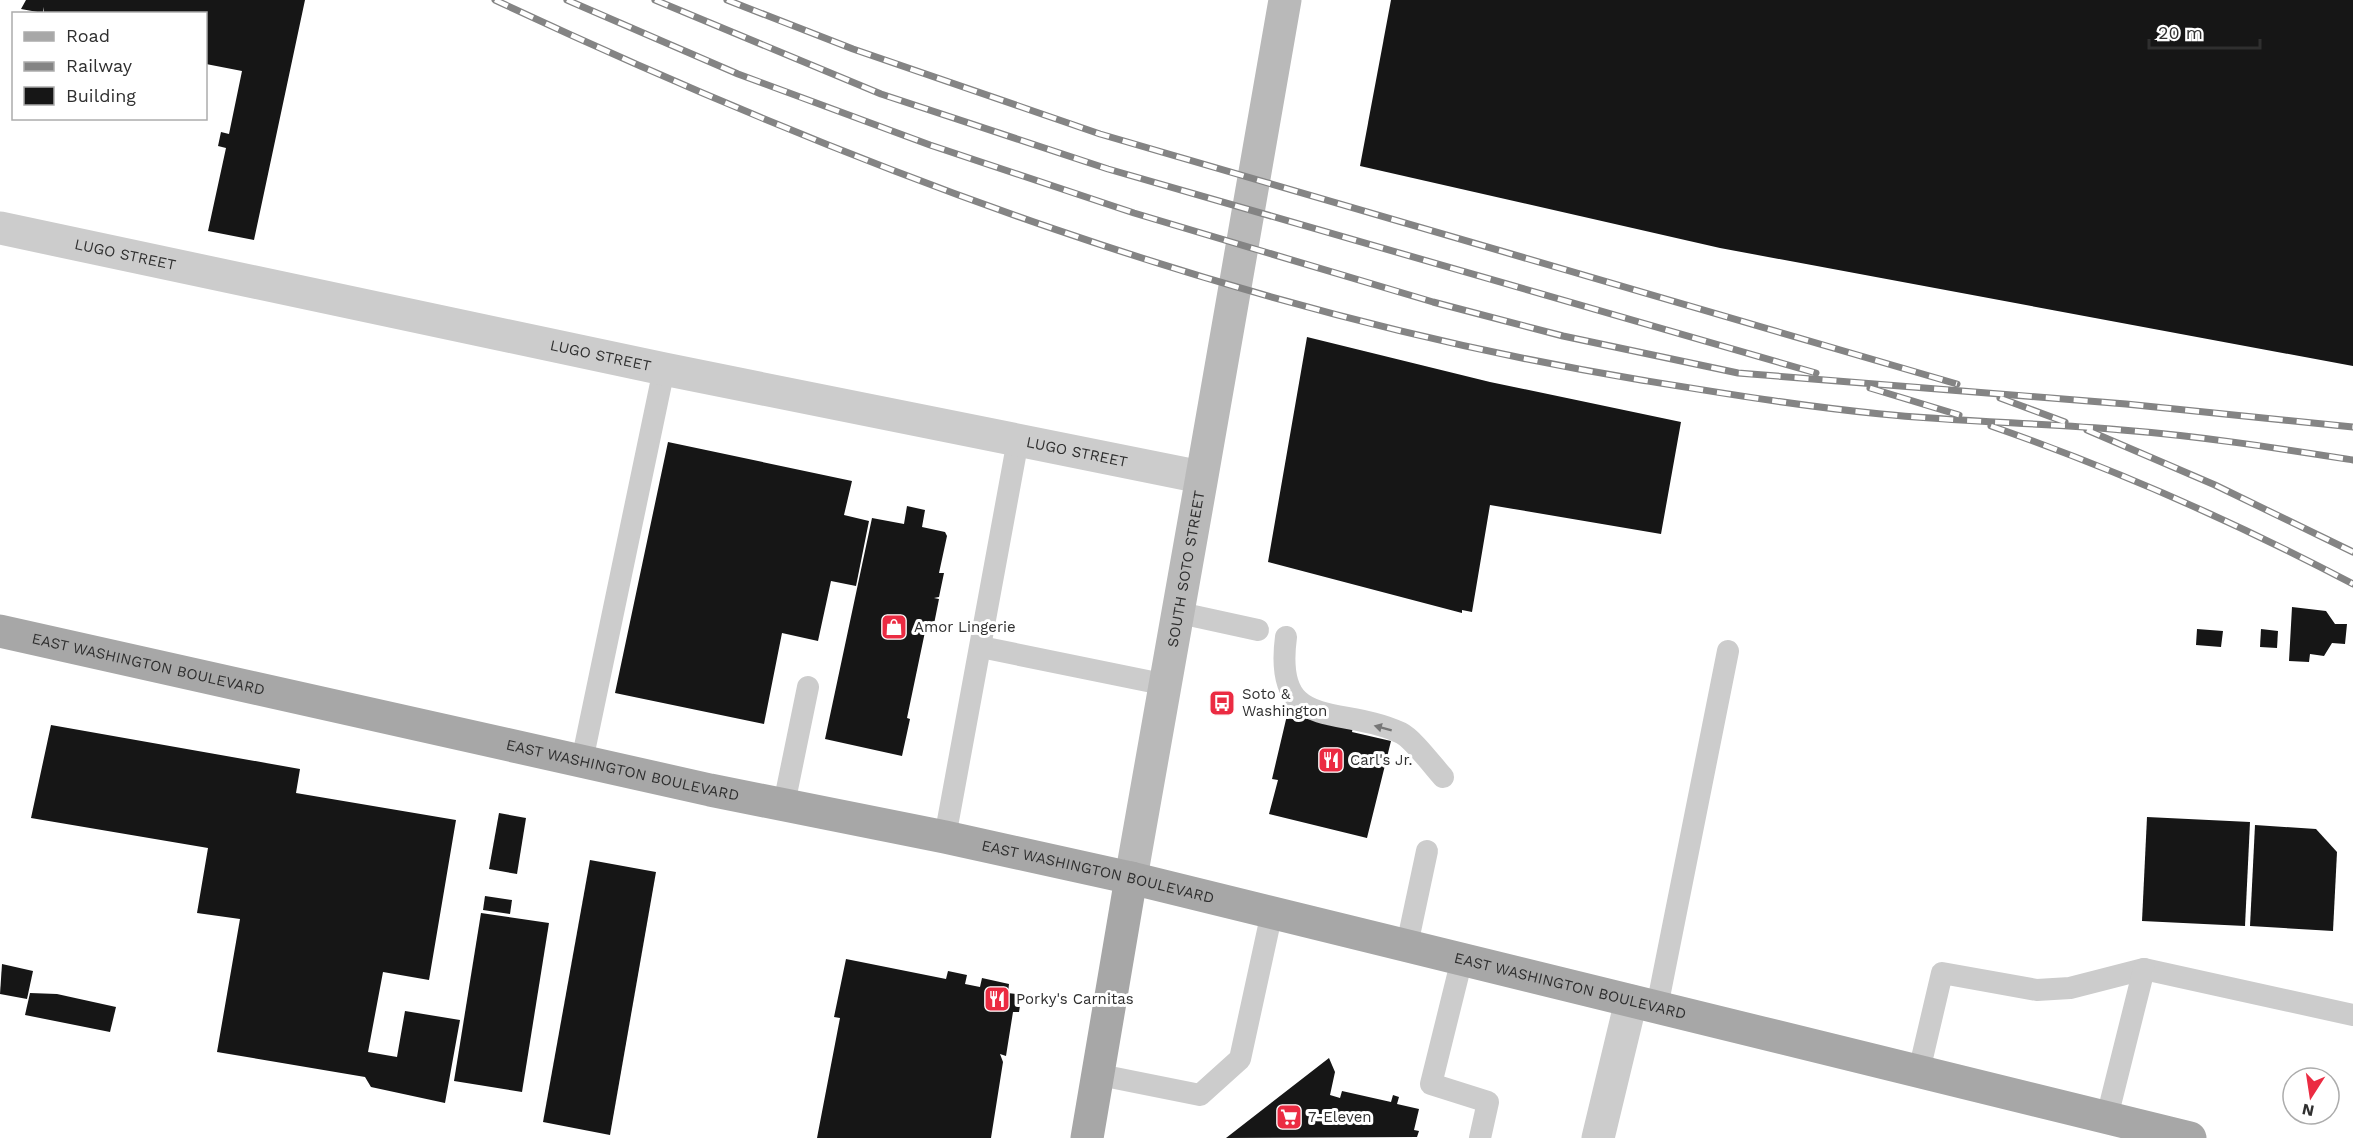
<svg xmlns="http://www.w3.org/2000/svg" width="2353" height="1138" viewBox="0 0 2353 1138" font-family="'Work Sans',sans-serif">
<rect width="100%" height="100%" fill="#fff"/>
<!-- building -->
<g fill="#161616">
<path d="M26,0H305L254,240L208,231L226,148L218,146L221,132L229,134L242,71L206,64V14H44V7L43,13L21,9Z"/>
<path d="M1391,0H2353V366L1720,248L1360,166Z"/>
<path d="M1307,337L1490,382L1681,422L1661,534L1490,505L1472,612L1462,610V613L1268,562Z"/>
<path d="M668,442L852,481L844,515L869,521L856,586L831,581L818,641L782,633L764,724L615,693Z"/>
<path d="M907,506L925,510L922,527L945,532L947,536L939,573H944L939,597L934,598L939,599L933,629L926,627L907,718L910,719L902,756L825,739L872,518L904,524Z"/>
<path d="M2292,607L2326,611L2335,624H2347L2345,644L2332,643L2324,656L2310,654L2309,662L2289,661Z"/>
<path d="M2197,629L2223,631L2221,647L2196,645Z"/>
<path d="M2261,629L2278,631L2277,648L2260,647Z"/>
<path d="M1288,711L1353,727L1352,732L1391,741L1367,838L1269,814L1278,780L1272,779Z"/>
<path d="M51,725L300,769L296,793L456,820L429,980L383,972L368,1052L397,1057L405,1011L460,1020L445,1103L371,1087L365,1077L217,1052L240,919L197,913L208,848L31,818Z"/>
<path d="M499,813L526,818L517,874L489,869Z"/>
<path d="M2147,817L2250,822L2245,926L2142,921Z"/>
<path d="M2255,825L2316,829L2337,852L2333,931L2250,926Z"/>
<path d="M590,860L656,872L610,1135L543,1122Z"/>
<path d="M485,896L512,900L510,914L483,910Z"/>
<path d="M481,913L549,923L522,1092L454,1081Z"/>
<path d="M846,959L946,979L948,971L967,975L965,984L980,987L982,978L1009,984L1008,993L1016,994L1015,998L1021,999L1019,1012H1013L1006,1056L1000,1054L1003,1062L991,1138H817L840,1018L834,1017Z"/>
<path d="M2,964L33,971L27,999L0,994Z"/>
<path d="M30,993L57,994L116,1007L110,1032L25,1015Z"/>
<path d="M1329,1058L1335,1072L1330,1095L1340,1098L1342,1091L1391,1102L1393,1095L1399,1097L1397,1104L1419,1109L1414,1130L1419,1131L1417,1137L1226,1138Z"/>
</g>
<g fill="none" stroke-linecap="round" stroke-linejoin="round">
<!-- service -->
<g stroke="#ccc" stroke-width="22">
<path d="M1180,613L1258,630"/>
<path d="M1286,637C1273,734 1340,704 1401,733C1413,739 1433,766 1443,777"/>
<path d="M981,647L1167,685"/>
<path d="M582,761L664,369"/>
<path d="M784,804L808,687"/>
<path d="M945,837L1018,440"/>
<path d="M1407,945L1427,851"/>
<path d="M1462,959L1431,1084L1488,1102L1480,1138"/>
<path d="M1657,1007L1728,651"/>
<path d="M1919,1071L1942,973L2037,990L2070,988L2144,969L2353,1015"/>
<path d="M1100,1075L1200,1095L1240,1059L1272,912"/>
<path d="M2107,1117L2144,969"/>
</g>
<!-- minor -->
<g stroke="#ccc" stroke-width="33">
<path id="s1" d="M0,228L664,369L1201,477"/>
<path d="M1598,1138L1631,1001"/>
</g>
<!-- secondary -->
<path stroke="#b9b9b9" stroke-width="33" id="s2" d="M1131,878C1185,586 1232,292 1285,0"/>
<!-- primary -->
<g stroke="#a7a7a7" stroke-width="33">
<path id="s3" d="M0,631L710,790L945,837L1131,878L2190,1138"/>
<path d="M1087,1138L1131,878"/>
</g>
<!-- rail casing -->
<g stroke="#848484" stroke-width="7">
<g id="rail">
<path d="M495,0C861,171 1241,314 1641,380C1721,393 1800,406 1881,414C1961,422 2042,423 2122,430C2200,436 2276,448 2353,460"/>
<path d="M567,0L738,74L930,145L1134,213L1433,302L1563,336L1738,373L2126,404L2353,427"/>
<path d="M655,0L881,94L1108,169L1816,373"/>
<path d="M727,0L853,49L1100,134L1957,384"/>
<path d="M1870,388L1959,415"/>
<path d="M2000,398L2065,422"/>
<path d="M1991,426C2115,469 2237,523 2353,584"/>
<path d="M2087,430L2215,485L2353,552"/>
</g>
</g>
<!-- rail -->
<use href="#rail" stroke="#fff" stroke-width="4.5" stroke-dasharray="14" stroke-linecap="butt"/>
</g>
<!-- one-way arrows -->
<defs><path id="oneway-solid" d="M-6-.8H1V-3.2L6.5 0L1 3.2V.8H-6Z" transform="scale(1.5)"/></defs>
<use fill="#767676" href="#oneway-solid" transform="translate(1383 728) rotate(-165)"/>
<!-- icons -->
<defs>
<g id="shop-square" transform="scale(1.35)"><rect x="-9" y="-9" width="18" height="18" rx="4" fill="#eb2b42" stroke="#fff"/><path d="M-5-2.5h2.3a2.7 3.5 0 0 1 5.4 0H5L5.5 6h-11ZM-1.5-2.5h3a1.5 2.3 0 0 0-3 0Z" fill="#fff"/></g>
<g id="bus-square" transform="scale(1.35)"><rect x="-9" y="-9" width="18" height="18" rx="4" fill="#eb2b42" stroke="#fff"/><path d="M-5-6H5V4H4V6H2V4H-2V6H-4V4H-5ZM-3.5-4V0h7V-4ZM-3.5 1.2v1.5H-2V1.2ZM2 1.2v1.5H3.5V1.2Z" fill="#fff"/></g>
<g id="restaurant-square" transform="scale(1.35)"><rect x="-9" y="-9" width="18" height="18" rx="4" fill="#eb2b42" stroke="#fff"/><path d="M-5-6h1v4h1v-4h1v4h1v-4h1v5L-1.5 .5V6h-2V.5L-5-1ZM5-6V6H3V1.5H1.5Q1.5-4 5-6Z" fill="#fff"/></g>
<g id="supermarket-square" transform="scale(1.35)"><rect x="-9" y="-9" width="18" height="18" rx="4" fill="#eb2b42" stroke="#fff"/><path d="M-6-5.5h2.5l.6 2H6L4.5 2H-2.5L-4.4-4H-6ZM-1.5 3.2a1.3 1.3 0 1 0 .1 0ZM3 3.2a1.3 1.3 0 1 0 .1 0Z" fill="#fff"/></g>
</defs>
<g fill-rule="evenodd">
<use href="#shop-square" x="894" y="627"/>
<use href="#bus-square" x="1222" y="703"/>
<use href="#restaurant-square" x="1331" y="760"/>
<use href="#restaurant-square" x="997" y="999"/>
<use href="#supermarket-square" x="1289" y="1117"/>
</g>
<g text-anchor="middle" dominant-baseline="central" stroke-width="6" stroke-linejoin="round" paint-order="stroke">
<!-- street labels -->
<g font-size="15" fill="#2f2f2f" stroke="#fff">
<text stroke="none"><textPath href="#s1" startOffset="128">LUGO STREET</textPath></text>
<text stroke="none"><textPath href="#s1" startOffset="614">LUGO STREET</textPath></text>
<text stroke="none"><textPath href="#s1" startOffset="1100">LUGO STREET</textPath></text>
<text stroke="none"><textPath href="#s2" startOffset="314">SOUTH SOTO STREET</textPath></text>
<text stroke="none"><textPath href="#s3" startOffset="152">EAST WASHINGTON BOULEVARD</textPath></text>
<text stroke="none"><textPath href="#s3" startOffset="638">EAST WASHINGTON BOULEVARD</textPath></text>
<text stroke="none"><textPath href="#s3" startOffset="1124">EAST WASHINGTON BOULEVARD</textPath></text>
<text stroke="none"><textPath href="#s3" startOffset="1610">EAST WASHINGTON BOULEVARD</textPath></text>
</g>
<!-- poi labels -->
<g font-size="15" fill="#2f2f2f" stroke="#fff" text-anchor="start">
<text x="914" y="627">Amor Lingerie</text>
<text x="1242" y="694">Soto &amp;<tspan x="1242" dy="17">Washington</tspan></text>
<text x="1350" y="760">Carl's Jr.</text>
<text x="1016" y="999">Porky's Carnitas</text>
<text x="1308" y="1117">7-Eleven</text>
</g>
</g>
<!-- legend -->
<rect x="12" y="12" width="195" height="108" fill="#ffffff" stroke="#acacac" stroke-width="1.5"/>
<rect x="24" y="32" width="30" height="9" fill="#a7a7a7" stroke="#acacac" stroke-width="1.5"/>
<text x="66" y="42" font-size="18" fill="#2f2f2f">Road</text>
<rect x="24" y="62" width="30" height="9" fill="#848484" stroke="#acacac" stroke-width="1.5"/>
<text x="66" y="72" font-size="18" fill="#2f2f2f">Railway</text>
<rect x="24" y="87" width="30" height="18" fill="#161616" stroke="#acacac" stroke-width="1.5"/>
<text x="66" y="102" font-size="18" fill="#2f2f2f">Building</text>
<!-- north arrow -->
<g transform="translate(2311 1096) rotate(192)"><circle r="28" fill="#ffffff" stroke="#acacac" stroke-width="1.5"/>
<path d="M0-4.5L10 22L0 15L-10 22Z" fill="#eb2b42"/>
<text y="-9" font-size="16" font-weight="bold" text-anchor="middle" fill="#2f2f2f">N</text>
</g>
<!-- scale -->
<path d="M2149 39v9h111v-9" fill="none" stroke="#2f2f2f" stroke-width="3"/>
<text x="2158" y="39" font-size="18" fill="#2f2f2f" stroke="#ffffff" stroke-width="4.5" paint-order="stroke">20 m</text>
</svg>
